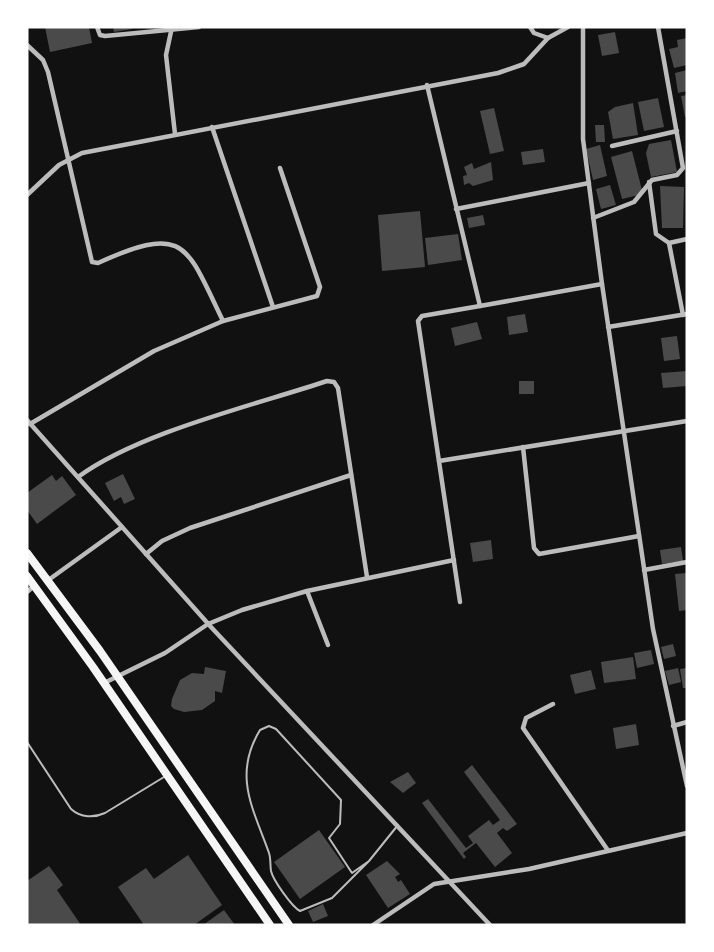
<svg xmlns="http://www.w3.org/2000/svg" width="714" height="952" viewBox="0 0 714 952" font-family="Literata,serif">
<rect width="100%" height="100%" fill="#111"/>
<!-- building -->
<g fill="#4a4a4a">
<path d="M45,27H89L92,43L50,52Z"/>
<path d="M113,27H132V29L114,32Z"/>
<path d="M615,32L619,53L602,56L598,35Z"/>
<path d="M687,38V65L674,68L669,49L678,47L677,40Z"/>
<path d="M687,70V91L678,93L675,73Z"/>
<path d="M687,95V116L685,117L681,96Z"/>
<path d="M658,98L664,127L644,131L638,102Z"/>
<path d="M633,103L638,135L613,139L608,112L615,107Z"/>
<path d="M494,108L504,151L490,154L480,111Z"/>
<path d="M595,125H604L605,142H596Z"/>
<path d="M671,140L677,172L651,177L646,153L649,144Z"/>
<path d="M600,145L607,176L593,180L586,149Z"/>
<path d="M543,149L545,162L523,165L521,152Z"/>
<path d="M632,151L643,194L622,199L611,157Z"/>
<path d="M491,162L493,180L473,186L469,183L464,185L463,176L467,175L464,167L472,163L474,169Z"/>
<path d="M610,185L616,205L601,209L596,189Z"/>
<path d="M660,186L684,187L683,228H662Z"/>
<path d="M420,211L425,267L382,271L378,215Z"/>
<path d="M483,215L485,225L469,228L467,218Z"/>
<path d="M458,234L462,260L428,265L425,238Z"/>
<path d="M525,314L528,332L509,335L507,317Z"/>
<path d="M477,322L482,339L455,346L451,328Z"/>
<path d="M677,336L680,359L664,361L661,338Z"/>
<path d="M687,371V386L663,388L661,373Z"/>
<rect x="519" y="381" width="15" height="13"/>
<path d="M123,474L135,499L124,504L121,497L114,501L105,483Z"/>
<path d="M52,475L56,481L62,476L76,495L37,524L27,510V493Z"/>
<path d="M491,540L493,559L473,562L470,543Z"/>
<path d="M681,547L683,561L662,564L660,550Z"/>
<path d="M687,573V610L679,611L675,574Z"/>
<path d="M673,644L676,656L664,659L661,647Z"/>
<path d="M651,650L654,664L637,668L634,653Z"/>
<path d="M633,657L636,679L604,683L601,662Z"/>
<path d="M205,667L226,671L222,693L215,691V701L202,710L184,712L174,709L171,706L172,699L180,680L192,673L204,674Z"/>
<path d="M678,668L681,682L669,685L665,671Z"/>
<path d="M687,668V688H683L680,669Z"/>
<path d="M591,670L596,689L575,694L570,675Z"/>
<path d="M636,724L639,745L616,749L613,728Z"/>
<path d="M472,765L517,824L507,831L503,828L497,833L512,853L495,867L476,843L463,853L466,857L464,859L422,803L428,799L466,848L473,843L468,836L489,820L493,825L500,820L464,772Z"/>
<path d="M408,772L416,783L403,793L390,782Z"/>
<path d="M319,830L345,867L300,899L274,862Z"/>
<path d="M188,855L222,905L194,925H144L118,887L146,868L154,879Z"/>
<path d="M387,861L400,874L395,877L398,882L401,880L410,894L388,908L366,875Z"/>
<path d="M49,866L63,885L57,890L81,925H27V881Z"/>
<path d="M323,904L328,916L313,922L308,911Z"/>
<path d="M224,910L235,925H203Z"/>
</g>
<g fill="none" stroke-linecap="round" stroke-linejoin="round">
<!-- service -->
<g stroke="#bcbcbc" stroke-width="2">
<path d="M27,742L71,809C81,818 94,818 105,813L164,777"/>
<path d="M369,861L352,873L329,838L340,824L341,800L276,729L269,726L260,730C232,776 254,810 269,853C271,859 270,865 271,871C273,880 292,907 300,911L332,898L369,861L398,825"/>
</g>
<!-- minor -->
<g stroke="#bcbcbc" stroke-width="4.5">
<path d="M97,27L100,35L105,36L199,27"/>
<path d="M172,27L166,55L175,134"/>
<path d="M530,27L534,33L548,38"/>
<path d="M583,27V139L602,284L653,629L687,786"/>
<path d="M27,45L43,60L48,72L92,262L98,263C186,223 186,245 223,321"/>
<path d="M427,85L480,306L602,284"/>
<path d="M212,127L273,307"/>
<path d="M612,146L677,131"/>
<path d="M649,182L656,234L669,243L687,239"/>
<path d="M27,195L59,165L82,153L498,73L524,64L548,38L568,27"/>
<path d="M456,209L589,183"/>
<path d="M593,218L634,202L652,180L677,175L683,168L658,27"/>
<path d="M669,243L683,315"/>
<path d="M608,327L687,314"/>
<path d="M27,420L211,627L490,925"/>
<path d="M30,424L154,351L223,321L317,296L320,287L280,168"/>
<path d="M523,447L534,548L539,554L639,536"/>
<path d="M439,461L687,421"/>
<path d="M78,477C140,432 252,406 327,381L334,382L338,388L367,577"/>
<path d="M146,554L162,541L190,528L351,475"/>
<path d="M644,570L687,562"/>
<path d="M47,581L122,527"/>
<path d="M307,591L328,645"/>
<path d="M27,592L34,586"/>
<path d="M460,602L418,321L422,316L480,306"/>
<path d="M104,683L165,653L208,624L242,610L307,591L454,560"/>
<path d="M553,704L526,718L523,728L607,849"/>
<path d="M673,726L687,722"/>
<path d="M373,925L434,884L529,869L687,833"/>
</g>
<!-- trunk -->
<g stroke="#f5f5f5" stroke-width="8">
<path d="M27,553L100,651L289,925"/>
<path d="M27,576L93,667L270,925"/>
</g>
</g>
<!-- border -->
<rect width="714" height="952" fill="none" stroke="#ffffff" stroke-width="57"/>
</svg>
